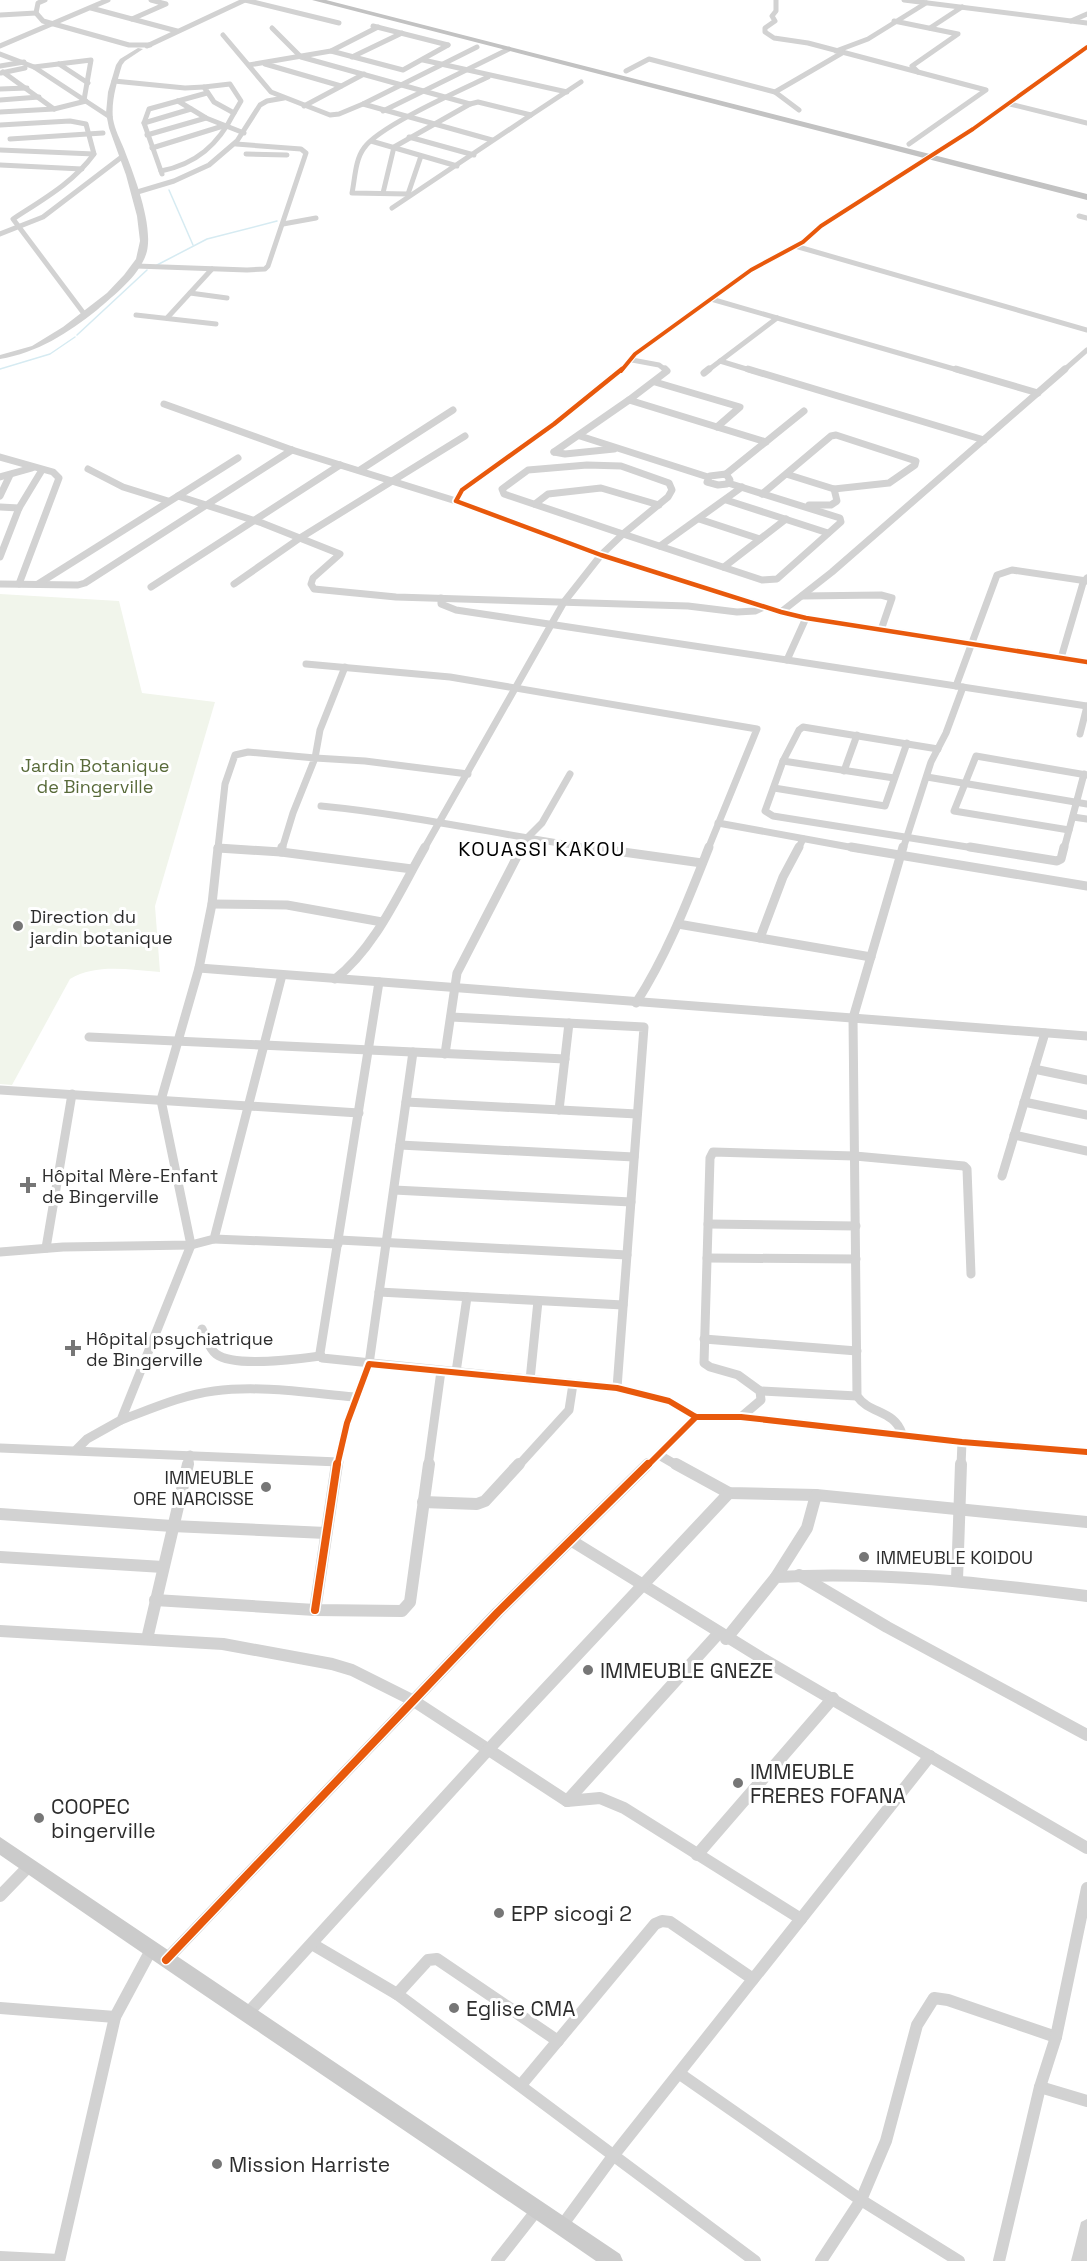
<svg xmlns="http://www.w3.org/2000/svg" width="1087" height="2261" viewBox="0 0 1087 2261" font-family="'Space Grotesk',sans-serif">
<rect width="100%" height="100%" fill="#fff"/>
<!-- green -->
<path fill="#f1f5eb" d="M0,594L119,601L142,693L215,702L155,906L160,972C130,970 96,963 70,979L12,1085L0,1084Z"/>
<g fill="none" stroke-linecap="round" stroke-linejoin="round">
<!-- stream -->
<g stroke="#d6ebf2" stroke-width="1.5">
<path d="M169,190L193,245"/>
<path d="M157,265L207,239L277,221"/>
<path d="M77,335L147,270"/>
<path d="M0,369L50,354L75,337"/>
</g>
<!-- minor-far3 -->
<g stroke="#d2d2d2" stroke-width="5">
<path d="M45,0L38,3L36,13L43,21L129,45H150"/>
<path d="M245,0L339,23"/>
<path d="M776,0V11L772,16L775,21L765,28V32L774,38L808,43L986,90L909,144"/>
<path d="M904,0L1087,23"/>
<path d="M91,8L132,19L166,4L151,0"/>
<path d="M0,15L36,13"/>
<path d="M132,19L177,31"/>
<path d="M894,21L958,34L912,66L918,72"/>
<path d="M1071,21L1087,14"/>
<path d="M373,26L448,45"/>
<path d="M272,28L301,57L470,104"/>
<path d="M930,28L962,7"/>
<path d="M223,35L271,92L330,115L339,114L363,104L477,47"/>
<path d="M0,46L108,0"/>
<path d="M147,46L245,0"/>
<path d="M331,51L403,70L448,45"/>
<path d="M836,51L868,39L926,3"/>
<path d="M0,54L34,67L110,117"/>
<path d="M352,57L402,33"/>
<path d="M423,60L567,92"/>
<path d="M59,64L88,83"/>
<path d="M265,64L341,86"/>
<path d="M249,65L331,51L378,27"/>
<path d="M0,66L24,62"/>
<path d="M34,67L91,60L84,100"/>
<path d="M626,71L649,59L775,92L799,110"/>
<path d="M3,72L54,109"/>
<path d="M1,73L25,68"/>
<path d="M114,81L185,88L204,87"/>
<path d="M230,84L241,101L234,113L214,102L204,87Z"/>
<path d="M0,89L27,88"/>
<path d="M775,92L842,53"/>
<path d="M0,100L39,97"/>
<path d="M178,101L206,118L244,133"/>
<path d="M363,104L492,140"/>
<path d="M1010,104L1087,123"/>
<path d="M304,106L364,74"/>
<path d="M383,111L509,49"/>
<path d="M0,112L54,109L86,101"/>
<path d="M531,115L581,82"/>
<path d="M144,123L191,109"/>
<path d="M0,125L70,121L86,124L94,154C73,183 42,200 13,219L85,315"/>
<path d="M147,135L206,118"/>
<path d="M409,137L474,155"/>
<path d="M10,139L103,133"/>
<path d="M371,141L457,166"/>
<path d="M152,148L223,126"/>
<path d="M0,150L94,154"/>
<path d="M246,154L287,155"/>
<path d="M421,156L408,194L352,193C355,179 355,160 364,148C379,126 461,90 488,77"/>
<path d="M0,165L82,169"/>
<path d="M161,171C196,164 218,145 234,113"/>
<path d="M162,174L144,123L149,109L207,93"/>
<path d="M134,193L174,181L209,165L237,141L260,105L267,101L284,98"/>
<path d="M383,193L394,147L470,104L478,102L531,115L392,208"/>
<path d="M1079,216L1087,218"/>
<path d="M283,224L316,218"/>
<path d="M0,234L43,217L123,156"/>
<path d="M795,246L1087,330"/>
<path d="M136,266L247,270L265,269L268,266L306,153L301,149L236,144"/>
<path d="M190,293L227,298"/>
<path d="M711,299L961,371"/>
<path d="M136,315L216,324"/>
<path d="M167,318L212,269"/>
<path d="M632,360L659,365L667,371"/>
<path d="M720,361L753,371"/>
<path d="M621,371L635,354L751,270L803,242L821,226L973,129L1087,47"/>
<path d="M707,371L777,318"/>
<path d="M1063,371L1087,350"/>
</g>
<!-- minor-far2 -->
<g stroke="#d2d2d2" stroke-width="7">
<path d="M622,369L554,424L462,490L456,501L601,555L781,612L806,618L1087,662"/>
<path d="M665,369L667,371L629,400L766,442"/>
<path d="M748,369L984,440"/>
<path d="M956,369L1038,393"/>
<path d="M704,373L709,369"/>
<path d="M655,382L740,407L717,427"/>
<path d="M164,404L292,450L456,501"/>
<path d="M580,436L708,477"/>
<path d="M554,452L629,400"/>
<path d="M554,452L565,454L614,449"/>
<path d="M0,457L53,472L59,478L19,584"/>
<path d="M238,458L178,496L262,523L340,554L313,578L311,584L314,589L396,597L688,606L737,612L755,611L764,607"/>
<path d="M587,465L621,466L669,483L672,490L668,497L623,534L504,494L502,489L528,470Z"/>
<path d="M88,469L123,487L168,501"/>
<path d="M360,470L453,410"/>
<path d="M726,474L804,411"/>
<path d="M726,474L730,480L727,484L718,485L707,482L710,476Z"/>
<path d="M0,477L32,468"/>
<path d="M762,494L831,436L836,435L916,461L915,465L889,483L834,489L786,474"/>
<path d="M0,496L10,475"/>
<path d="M726,500L828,533"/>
<path d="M535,504L548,494L601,488L659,505"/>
<path d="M809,505H831L837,501L834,489"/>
<path d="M0,507L19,508"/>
<path d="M699,519L760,539"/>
<path d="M623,534L762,580L777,579L841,522L840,518L728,483"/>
<path d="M660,546L742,487"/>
<path d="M0,557L19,508L42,470"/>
<path d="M724,567L786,519"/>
<path d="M0,584L78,585L85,583L292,450"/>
<path d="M38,584L178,496"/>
<path d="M234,584L300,538L465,436"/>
<path d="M151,587L340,465"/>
<path d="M802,596L881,595L892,598L881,630"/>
<path d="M441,598V604L456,610L787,660"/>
<path d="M781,612L832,572L1065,369"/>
<path d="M806,618L787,660L1087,706"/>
<path d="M1061,658L1083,583L1087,578"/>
<path d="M306,664L450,677L757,729L708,849"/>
<path d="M345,667L320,730L315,758L365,761L468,774"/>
<path d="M956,686L997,575L1012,570L1087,581"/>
<path d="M1080,734L1087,706"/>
<path d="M938,749L803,727L799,730L783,761L765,811L773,816L980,849"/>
<path d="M783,761L894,778"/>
<path d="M844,771L857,735"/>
<path d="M927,777L1087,804"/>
<path d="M774,788L885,806L907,743"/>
<path d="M321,806C414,815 505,836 598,849"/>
<path d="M1073,817L1087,819"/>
<path d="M718,823L860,849"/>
<path d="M1069,830L954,811L976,756L1087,775"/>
<path d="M218,848L229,849"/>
<path d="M218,848L225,784L235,755L248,752L315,758L293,813L282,849"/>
<path d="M424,849L564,602L601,555L623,534"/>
<path d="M521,849L526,839L542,823L570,774"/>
<path d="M798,849L803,839"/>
<path d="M903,849L931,762L946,733L963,687"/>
<path d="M1064,849L1084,774"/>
</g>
<!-- minor-far1 -->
<g stroke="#d2d2d2" stroke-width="9">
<path d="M587,847L702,863"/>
<path d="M851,847L1087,886"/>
<path d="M970,847L1057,861L1061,859L1064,847"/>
<path d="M218,848L281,852L282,847"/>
<path d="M281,852L412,869"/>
<path d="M212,904L287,905L382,922"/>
<path d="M678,924L871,957"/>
<path d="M760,938L783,877L799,847"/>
<path d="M199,968L1087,1036"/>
<path d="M335,979C376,947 399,892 425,847"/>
<path d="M379,982L320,1353L322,1358L617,1388L669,1401L696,1417H741L962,1442L1087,1452"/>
<path d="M636,1003C667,955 688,900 709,847"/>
<path d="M451,1017L644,1027L617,1388"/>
<path d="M89,1037L565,1059"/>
<path d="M445,1054L457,973L522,847"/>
<path d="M1034,1069L1087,1080"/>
<path d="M0,1090L359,1113"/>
<path d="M406,1102L637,1114"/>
<path d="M1024,1102L1087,1115"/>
<path d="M559,1110L569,1023"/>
<path d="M1014,1135L1087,1151"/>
<path d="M400,1145L634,1157"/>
<path d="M1002,1176L1045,1033"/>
<path d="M394,1190L631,1202"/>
<path d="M708,1224L856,1226"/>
<path d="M214,1239L338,1244"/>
<path d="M339,1240L627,1255"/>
<path d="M46,1248L72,1094"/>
<path d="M0,1252L63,1247L191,1245L214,1239L282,975"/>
<path d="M707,1258L856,1259"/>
<path d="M379,1292L623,1305"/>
<path d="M202,1329C206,1337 209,1349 216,1354C235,1368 297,1359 320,1356"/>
<path d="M704,1339L857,1351"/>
<path d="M456,1372L467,1297"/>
<path d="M530,1380L538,1301"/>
<path d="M760,1391L857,1396"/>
<path d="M741,1417L761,1400L760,1391L738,1375L710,1367L704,1363L710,1158L713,1152L855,1156L964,1166L967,1169L971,1274"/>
<path d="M121,1420C151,1409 182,1395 214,1391C261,1385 308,1393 354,1397"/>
<path d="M902,1434C895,1410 869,1414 857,1396L853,1018L903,847"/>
<path d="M0,1448L339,1462"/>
<path d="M76,1450L87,1439L121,1420L191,1245L161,1100L199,968L212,904L218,848"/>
<path d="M659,1455L678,1466"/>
<path d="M188,1466L190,1455"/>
<path d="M337,1466L347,1423L369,1364L413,1052"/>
<path d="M428,1466L441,1371"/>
<path d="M518,1466L569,1410L573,1384"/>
<path d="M647,1466L696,1417"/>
<path d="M961,1466L962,1442"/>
</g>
<!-- minor -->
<g stroke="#d2d2d2" stroke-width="12">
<path d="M676,1464L729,1493L816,1495L1087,1522"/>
<path d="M423,1502L477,1504L485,1501L519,1464"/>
<path d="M0,1514L172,1526L326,1533"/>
<path d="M572,1541L763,1659L1087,1848"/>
<path d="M0,1557L163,1567"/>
<path d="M799,1575L887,1627L1087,1735"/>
<path d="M776,1577L807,1528L816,1495"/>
<path d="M957,1580L961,1464"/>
<path d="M155,1600L315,1610L402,1611L410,1602L429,1464"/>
<path d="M315,1610L337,1464"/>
<path d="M0,1631L223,1644L332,1664L352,1670L414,1701L567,1801L600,1798L624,1808L801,1919"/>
<path d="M147,1639L188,1464"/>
<path d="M726,1639L776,1577C881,1571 983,1583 1087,1596"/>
<path d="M567,1801L718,1634"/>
<path d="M697,1855L833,1698"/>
<path d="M0,1896L29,1866"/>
<path d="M312,1944L397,1994L755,2261"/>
<path d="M166,1960L498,1612L648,1464"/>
<path d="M397,1994L428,1960L437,1959L558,2041"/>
<path d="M0,2008L115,2017"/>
<path d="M247,2014L488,1750L729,1493"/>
<path d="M680,2074L861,2200L959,2261"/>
<path d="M521,2085L655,1924L662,1921L670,1922L753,1979"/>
<path d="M1040,2087L1087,2101"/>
<path d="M561,2227L613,2156L930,1756"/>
<path d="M0,2257L59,2260"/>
<path d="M59,2261L115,2017L151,1950"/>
<path d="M497,2261L537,2210"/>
<path d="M821,2261L861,2200L886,2141L917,2025L934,1998L948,2000L1056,2037"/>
<path d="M999,2261L1040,2087L1056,2037L1087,1888"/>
</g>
<!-- tertiary -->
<g fill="#d2d2d2" fill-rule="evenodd">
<path d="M138,48L143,49L125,61L122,65C117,82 111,101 113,119C115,130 120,139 124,149C134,175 153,223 147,251C141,275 114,295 97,310C68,333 37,353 0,359V355L32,346L63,327L107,293L124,275L136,259L140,241L137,216L126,175L109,128L106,113L108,92L116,65L120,59Z"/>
<path d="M1087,2219V2261H1071L1081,2222Z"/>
</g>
<!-- secondary -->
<path fill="#cbcbcb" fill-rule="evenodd" d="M0,1837L620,2254L623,2261H596C398,2125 197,1992 0,1855Z"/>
<!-- trunk -->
<path fill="#c2c2c2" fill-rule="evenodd" d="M312,0H326L1087,194V200Z"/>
<!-- cycleway-far3 casing -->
<g stroke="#fff" stroke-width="6">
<path id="cycleway-far3" d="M621,371L635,354L751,270L803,242L821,226L973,129L1087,47"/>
</g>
<!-- cycleway-far2 casing -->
<g stroke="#fff" stroke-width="8">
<path id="cycleway-far2" d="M622,369L554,424L462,490L456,501L601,555L781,612L806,618L1087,662"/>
</g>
<!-- cycleway-far1 casing -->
<g stroke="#fff" stroke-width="10">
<g id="cycleway-far1">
<path d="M337,1466L347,1423L369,1364L617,1388L669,1401L696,1417H741L962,1442L1087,1452"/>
<path d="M647,1466L696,1417"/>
</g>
</g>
<!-- cycleway casing -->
<g stroke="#fff" stroke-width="11">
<g id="cycleway">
<path d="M315,1610L337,1464"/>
<path d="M166,1960L498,1612L648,1464"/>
</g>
</g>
<!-- cycleway-far3 -->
<use href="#cycleway-far3" stroke="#e8590c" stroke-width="4"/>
<!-- cycleway-far2 -->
<use href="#cycleway-far2" stroke="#e8590c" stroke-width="4.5"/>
<!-- cycleway-far1 -->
<use href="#cycleway-far1" stroke="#e8590c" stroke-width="6"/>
<!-- cycleway -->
<use href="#cycleway" stroke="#e8590c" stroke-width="8"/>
</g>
<!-- markers -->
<g fill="#767676" stroke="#fff" stroke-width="2">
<circle cx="18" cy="926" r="6"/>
<path d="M25 1176h6v6h6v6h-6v6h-6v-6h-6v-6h6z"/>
<path d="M70 1339h6v6h6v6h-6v6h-6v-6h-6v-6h6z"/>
<circle cx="266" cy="1487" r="6"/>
<circle cx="864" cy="1557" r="6"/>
<circle cx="588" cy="1670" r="6"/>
<circle cx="738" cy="1783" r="6"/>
<circle cx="39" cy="1818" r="6"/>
<circle cx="499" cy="1913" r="6"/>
<circle cx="454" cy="2008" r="6"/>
<circle cx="217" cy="2164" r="6"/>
</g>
<g text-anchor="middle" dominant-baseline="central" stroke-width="6" stroke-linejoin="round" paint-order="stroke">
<!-- park labels -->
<g font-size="18" fill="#586a39" stroke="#fff">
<text x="95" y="765">Jardin Botanique<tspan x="95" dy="21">de Bingerville</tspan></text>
</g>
<!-- poi labels -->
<g font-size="18" fill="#2d2d2d" stroke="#fff" text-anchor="start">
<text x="30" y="916">Direction du<tspan x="30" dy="21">jardin botanique</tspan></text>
<text x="42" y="1175">Hôpital Mère-Enfant<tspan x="42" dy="21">de Bingerville</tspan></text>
<text x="86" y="1338">Hôpital psychiatrique<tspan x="86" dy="21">de Bingerville</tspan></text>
<text x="254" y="1477" text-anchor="end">IMMEUBLE<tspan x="254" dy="21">ORE NARCISSE</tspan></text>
<text x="876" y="1557">IMMEUBLE KOIDOU</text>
</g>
<!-- neighbourhood labels -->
<g font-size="20" letter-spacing="1.5" fill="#000" stroke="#fff">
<text x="542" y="849">KOUASSI KAKOU</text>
</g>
<!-- near-poi labels -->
<g font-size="21" fill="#2d2d2d" stroke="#fff" text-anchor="start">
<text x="600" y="1670">IMMEUBLE GNEZE</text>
<text x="750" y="1771">IMMEUBLE<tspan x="750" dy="24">FRERES FOFANA</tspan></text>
<text x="51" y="1806">CO0PEC<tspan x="51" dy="24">bingerville</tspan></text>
<text x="511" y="1913">EPP sicogi 2</text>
<text x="466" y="2008">Eglise CMA</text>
<text x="229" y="2164">Mission Harriste</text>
</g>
</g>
</svg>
